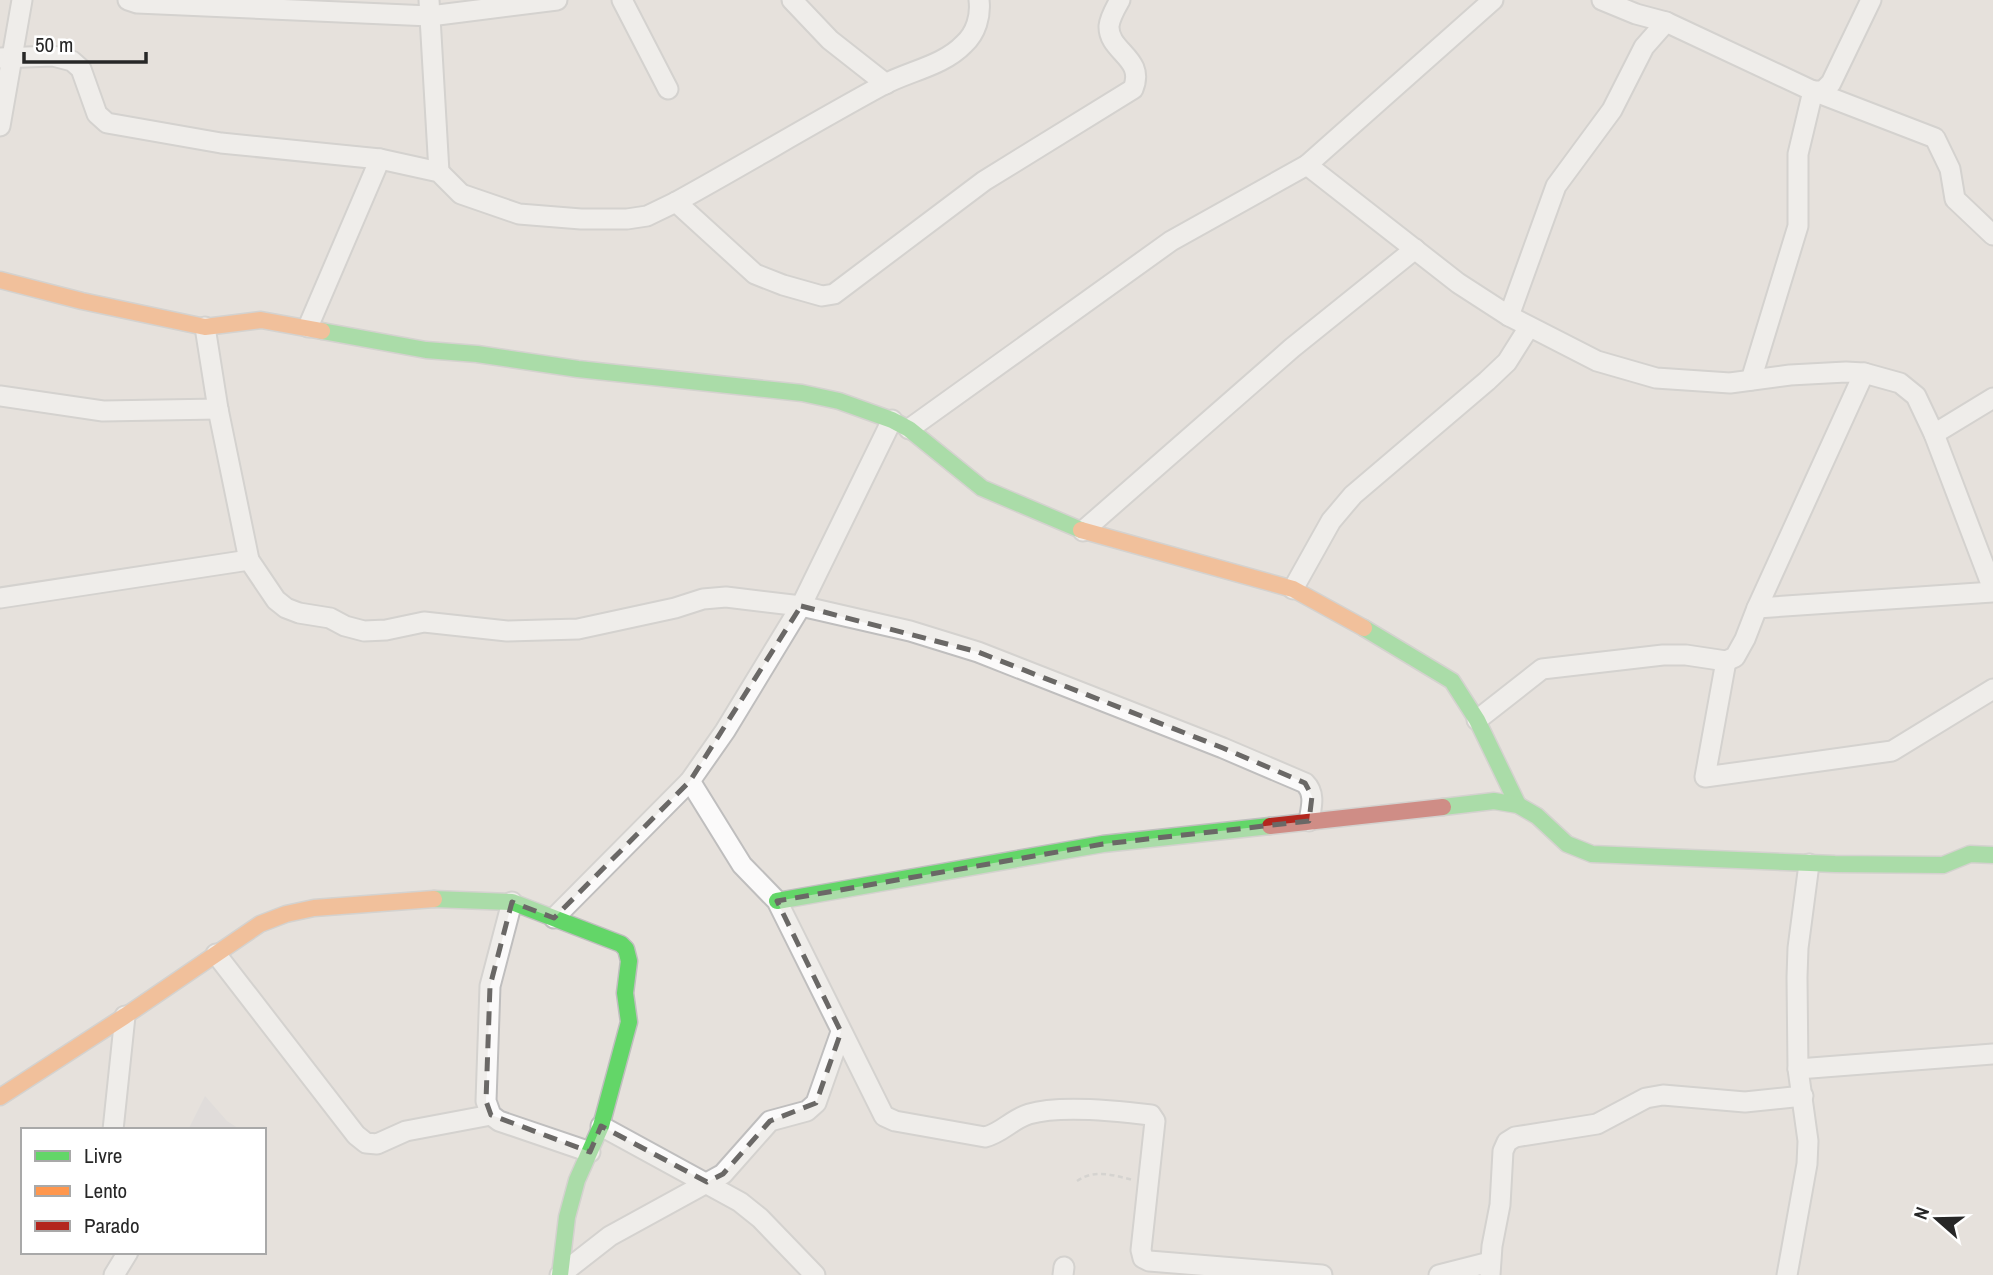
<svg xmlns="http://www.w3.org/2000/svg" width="1993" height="1275" viewBox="0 0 1993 1275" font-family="'Archivo Narrow',sans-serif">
<rect width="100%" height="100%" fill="#e6e1dc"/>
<!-- industrial -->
<path fill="#d9d6d8" d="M205,1096L227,1121L241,1130H188Z"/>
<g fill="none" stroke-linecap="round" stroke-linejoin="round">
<!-- street casing -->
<g stroke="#bfbebe" stroke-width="23">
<g id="street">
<path d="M128,0L137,3L430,16L557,0"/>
<path d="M429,0L439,172"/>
<path d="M622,0L668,89"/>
<path d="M792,0L830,40L886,84"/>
<path d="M1602,0L1636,14L1666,22L1813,91L1935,138L1950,169L1955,199L1993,235"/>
<path d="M0,58L53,56L72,61L81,69L97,114L107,123L221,143L380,159L439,172L461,194L519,214L581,219H627L647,216L676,202C745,164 813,123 883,85C909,71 943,66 964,44C976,33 981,16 979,0"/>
<path d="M1813,91H1823L1831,83L1871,0"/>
<path d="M0,126L22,0"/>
<path d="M1307,165L1458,283L1509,316L1597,361L1656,378L1730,383L1790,375L1846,372L1864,373L1900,383L1916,396L1934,434L1993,589"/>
<path d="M676,202L755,274L783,285L822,296L834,294L984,181L1133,89C1146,58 1108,52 1109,26C1110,17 1116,7 1120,0"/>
<path d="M1509,316L1556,186L1612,110L1644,47L1666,22"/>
<path d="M205,327L218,409L249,560L276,600L286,608L299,613L330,618L345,626L364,631L386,630L424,622L507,631L578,629L675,608L703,599L726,597L801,606L910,631L978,652L1223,748L1305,783C1316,794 1311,808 1309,821"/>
<path d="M308,327L380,159"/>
<path d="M1751,380L1798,226V154L1813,91"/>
<path d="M0,396L103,411L218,409"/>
<path d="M909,429L1171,241L1307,165L1493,0"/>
<path d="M1934,434L1993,398"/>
<path d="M1083,531L1292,348L1415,249"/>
<path d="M1293,589L1331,521L1353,495L1487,381L1507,362L1529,327"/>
<path d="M0,598L249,560"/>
<path d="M1757,608L1993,592"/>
<path d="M1726,661L1705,777L1892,751L1993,689"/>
<path d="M1477,720L1542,669L1663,655H1686L1726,661L1735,657L1745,639L1757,608L1864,373"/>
<path d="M690,781L742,865L777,901L884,1116L895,1121L985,1137C1002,1133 1012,1119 1029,1114C1059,1105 1119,1111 1151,1115L1155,1121L1141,1250L1143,1258L1149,1261L1322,1275"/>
<path d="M512,902L490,986L486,1101L491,1115L499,1121L590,1152"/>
<path d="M554,918L690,781L725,731L801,606L892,420"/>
<path d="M216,954L356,1135L366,1143L377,1144L406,1131L491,1115"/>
<path d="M1798,1069L1993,1054"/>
<path d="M601,1126L740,1202L760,1218L815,1275"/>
<path d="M113,1130L125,1016"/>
<path d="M114,1275L128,1252"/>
<path d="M560,1275L610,1236L723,1174L770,1121L807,1111L816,1103L841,1032"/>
<path d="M1063,1275L1064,1267"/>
<path d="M1439,1275L1490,1262"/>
<path d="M1490,1275L1492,1246L1500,1205L1503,1151L1507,1142L1515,1137L1597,1124L1646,1098L1663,1095L1745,1102L1803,1096"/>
<path d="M1787,1275L1807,1164L1808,1141L1798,1069L1797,977L1798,948L1809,864"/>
</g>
</g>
<!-- fast casing -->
<g stroke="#bfbebe" stroke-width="19">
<g id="fast">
<path d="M322,331L426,350L477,354L578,369L802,393L839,401L892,420L909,429L982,488L1081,530"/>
<path d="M1364,628L1452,681L1477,720L1518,805"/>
<path d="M1443,807L1494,801L1518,805L1537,816L1567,844L1592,854L1835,864L1943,865L1970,854L1993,855"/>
<path d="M434,899L512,902L621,944L626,949L629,961L625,993L629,1022L601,1126L577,1180L567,1217L560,1275"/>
<path d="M777,901L1103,844L1270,826"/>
</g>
</g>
<!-- slow casing -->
<g stroke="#bfbebe" stroke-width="19">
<g id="slow">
<path d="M0,280L82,301L205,327L261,320L322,331"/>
<path d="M1081,530L1293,589L1364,628"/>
<path d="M0,1097L125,1016L260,924L286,914L314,908L434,899"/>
</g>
</g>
<!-- jam casing -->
<g stroke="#bfbebe" stroke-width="19">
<path id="jam" d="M1270,826L1443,807"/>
</g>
<!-- path -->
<path stroke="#c2c2c1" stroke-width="2.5" stroke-dasharray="5 3.5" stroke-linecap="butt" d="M1077,1181C1094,1169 1113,1175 1133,1180"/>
<!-- street -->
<use href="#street" stroke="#fbfafa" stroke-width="19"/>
<!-- fast -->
<use href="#fast" stroke="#63d668" stroke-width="16"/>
<!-- slow -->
<use href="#slow" stroke="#ff974d" stroke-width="16"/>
<!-- jam -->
<use href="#jam" stroke="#b3261e" stroke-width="16"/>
</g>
<!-- marked area -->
<path d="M0 0H1993V1275H0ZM801,606L978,652L1223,748L1305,783L1312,796L1309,821L1103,844L777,901L841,1032L816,1103L770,1121L723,1174L707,1182L601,1126L590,1152L491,1115L486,1101L490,986L512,902L554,918L690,781Z" fill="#e6e1dc" fill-opacity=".55" fill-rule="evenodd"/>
<path fill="none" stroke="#6a6866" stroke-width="5" stroke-dasharray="14 9" stroke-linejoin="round" d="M801,606L978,652L1223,748L1305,783L1312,796L1309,821L1103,844L777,901L841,1032L816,1103L770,1121L723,1174L707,1182L601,1126L590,1152L491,1115L486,1101L490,986L512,902L554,918L690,781Z"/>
<!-- legend -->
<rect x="21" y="1128" width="245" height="126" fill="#ffffff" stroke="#a9a9a9" stroke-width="2"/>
<rect x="35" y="1151" width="35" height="10" fill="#63d668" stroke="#a9a9a9" stroke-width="2"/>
<text x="84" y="1163" font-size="21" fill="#272727">Livre</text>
<rect x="35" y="1186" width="35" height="10" fill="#ff974d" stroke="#a9a9a9" stroke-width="2"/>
<text x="84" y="1198" font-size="21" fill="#272727">Lento</text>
<rect x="35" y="1221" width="35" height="10" fill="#b3261e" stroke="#a9a9a9" stroke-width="2"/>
<text x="84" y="1233" font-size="21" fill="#272727">Parado</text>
<!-- north arrow -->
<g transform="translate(1937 1219) rotate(290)" stroke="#ffffff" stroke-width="5" paint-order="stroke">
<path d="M0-5L12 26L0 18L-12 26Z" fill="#272727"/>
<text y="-10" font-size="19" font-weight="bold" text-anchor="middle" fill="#272727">N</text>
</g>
<!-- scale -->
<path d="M24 52v10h122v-10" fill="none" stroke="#272727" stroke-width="3.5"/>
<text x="35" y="52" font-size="21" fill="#272727" stroke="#ffffff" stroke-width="5" paint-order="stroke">50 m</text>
</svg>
